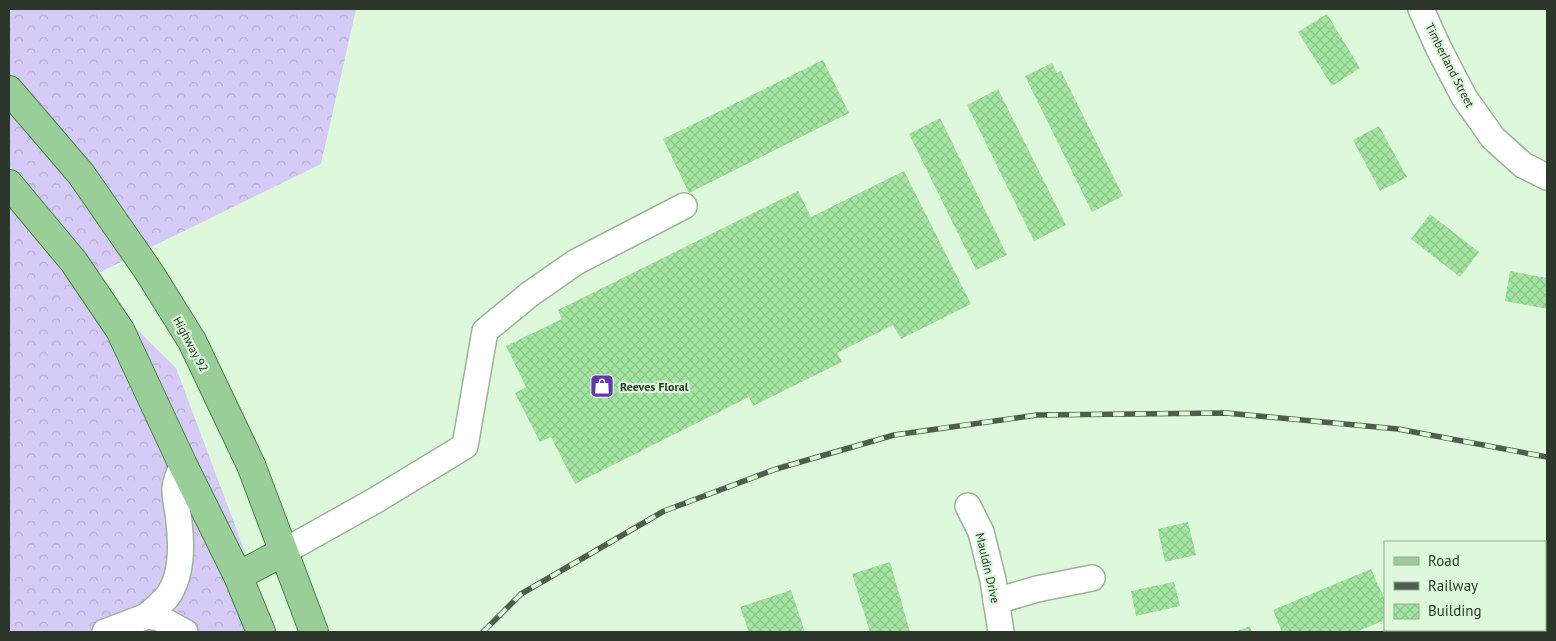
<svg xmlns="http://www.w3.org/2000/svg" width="1556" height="641" viewBox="0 0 1556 641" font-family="'PT Sans',sans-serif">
<defs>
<pattern id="forest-crowns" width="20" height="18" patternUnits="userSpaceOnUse" patternTransform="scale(1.25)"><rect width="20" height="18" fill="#d6cbf6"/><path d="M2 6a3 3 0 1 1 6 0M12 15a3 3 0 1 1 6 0" fill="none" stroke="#b8afd3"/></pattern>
<pattern id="building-cross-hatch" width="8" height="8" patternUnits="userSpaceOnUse" patternTransform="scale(1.25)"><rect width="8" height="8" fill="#a4e6a1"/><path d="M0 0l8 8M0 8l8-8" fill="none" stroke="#8dc68b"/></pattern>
</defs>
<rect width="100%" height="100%" fill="#ddf8db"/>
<!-- forest -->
<path fill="url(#forest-crowns)" d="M9,9H356L321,164L86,279L176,368L275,632H9Z"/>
<!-- building -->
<g fill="url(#building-cross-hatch)">
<path d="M1327,14L1360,68L1332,86L1298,32Z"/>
<path d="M823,60L849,113L689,193L663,139Z"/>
<path d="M1052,63L1057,73L1061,71L1123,196L1092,212L1025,76Z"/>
<path d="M998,89L1066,225L1034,241L967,105Z"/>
<path d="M940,118L1007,255L976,270L909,134Z"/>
<path d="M1379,126L1407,177L1380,191L1353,140Z"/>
<path d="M904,171L971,304L901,339L893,325L837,353L842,362L753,406L749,397L575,484L551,437L540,442L515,393L526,387L506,346L562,319L558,310L798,191L811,217Z"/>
<path d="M1430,214L1479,252L1460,277L1411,239Z"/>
<path d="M1510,271L1547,278V309L1505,301Z"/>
<path d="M1188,522L1196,555L1165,562L1158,529Z"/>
<path d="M890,562L910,632H870L852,574Z"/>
<path d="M1371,569L1385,600V620L1356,632H1282L1273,610Z"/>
<path d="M1174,582L1180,606L1136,616L1131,591Z"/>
<path d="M791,590L805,632H749L740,607Z"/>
<path d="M1250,626L1252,632H1234Z"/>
</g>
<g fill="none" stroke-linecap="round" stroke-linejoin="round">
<!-- minor casing -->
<g stroke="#9bb499" stroke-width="28">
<g id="minor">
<path d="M1421,9L1438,47L1464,97L1493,138L1523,165L1547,177"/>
<path d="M183,465C169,492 177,496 179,522C182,547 182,577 167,597C161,604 153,610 147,616L159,618L185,632"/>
<path d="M968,506L981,532L993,580L1001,632"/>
<path d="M283,552L376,500L465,446L485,331L530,294L576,262L684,206"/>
<path d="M996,601L1037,589L1092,578"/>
<path d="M105,632L147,616"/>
</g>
</g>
<!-- major casing -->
<g stroke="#478446" stroke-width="30">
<g id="major">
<path d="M9,90L81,174L149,272L192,341L251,465L314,632"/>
<path d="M9,184L74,262L120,330L183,465L238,576L261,632"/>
<path d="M238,576L283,552"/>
</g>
</g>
<!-- minor -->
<use href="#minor" stroke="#fff" stroke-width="25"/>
<!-- major -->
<use href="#major" stroke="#9ace99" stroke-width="28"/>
<!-- rail casing -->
<g stroke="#505d4e" stroke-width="5.5">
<path id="rail" d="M483,632L521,594L664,511L776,469L894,435L1037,415L1226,413L1398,429L1547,457"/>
</g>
<!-- rail -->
<use href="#rail" stroke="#ddf8db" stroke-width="4" stroke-dasharray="11" stroke-linecap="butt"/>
</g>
<!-- icons -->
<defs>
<g id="shop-square" transform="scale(1.25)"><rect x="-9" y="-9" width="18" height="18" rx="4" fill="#6436ae" stroke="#ddf8db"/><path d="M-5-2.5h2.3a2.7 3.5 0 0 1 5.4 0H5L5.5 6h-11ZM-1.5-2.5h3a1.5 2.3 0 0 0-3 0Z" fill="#fff"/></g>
</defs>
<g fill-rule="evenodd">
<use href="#shop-square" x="602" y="386"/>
</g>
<g text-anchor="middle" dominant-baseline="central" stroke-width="4.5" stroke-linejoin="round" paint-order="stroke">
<!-- street labels -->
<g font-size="12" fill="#2c362b" stroke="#ddf8db">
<text transform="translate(1450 65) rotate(63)">Timberland Street</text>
<text transform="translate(191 344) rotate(62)">Highway 92</text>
<text transform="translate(988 568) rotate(77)">Mauldin Drive</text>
</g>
<!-- poi labels -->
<g font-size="12" font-weight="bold" fill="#2c362b" stroke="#ddf8db" text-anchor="start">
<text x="620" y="386">Reeves Floral</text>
</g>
</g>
<!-- border -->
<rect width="1556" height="641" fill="none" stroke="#2c362b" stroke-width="20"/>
<!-- legend -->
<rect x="1384" y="541" width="162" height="90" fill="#ddf8db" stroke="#96aa95"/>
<rect x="1394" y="557" width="25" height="8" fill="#9ace99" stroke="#96aa95"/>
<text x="1428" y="566" font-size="15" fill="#2c362b">Road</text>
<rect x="1394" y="582" width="25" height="8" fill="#505d4e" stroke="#96aa95"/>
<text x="1428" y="591" font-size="15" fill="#2c362b">Railway</text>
<rect x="1394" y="604" width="25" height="15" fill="url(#building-cross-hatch)" stroke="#96aa95"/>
<text x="1428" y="616" font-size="15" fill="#2c362b">Building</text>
</svg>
